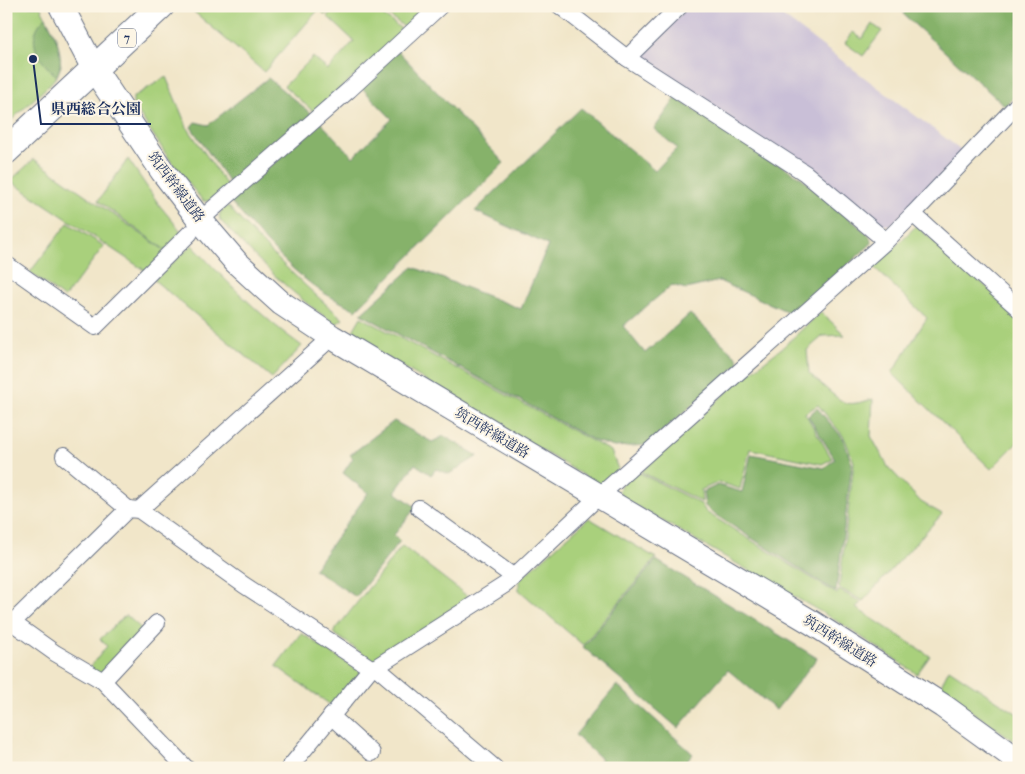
<svg xmlns="http://www.w3.org/2000/svg" width="1025" height="774" viewBox="0 0 1025 774" font-family="'IM FELL French Canon','Noto Serif JP',serif">
<rect width="100%" height="100%" fill="#fcf5e5"/>
<filter id="ink" filterUnits="userSpaceOnUse"><feTurbulence type="fractalNoise" baseFrequency=".02" numOctaves="2"/><feDisplacementMap in="SourceGraphic" scale="10" xChannelSelector="R" yChannelSelector="G"/><feConvolveMatrix kernelMatrix="1 2 1 2 8 2 1 2 1" color-interpolation-filters="sRGB"/></filter>
<filter id="wash" filterUnits="userSpaceOnUse"><feTurbulence type="fractalNoise" baseFrequency=".0096" numOctaves="4" result="noise"/><feDisplacementMap in="SourceGraphic" scale="20" xChannelSelector="R" yChannelSelector="G"/><feGaussianBlur stdDeviation="1.12" result="paint"/><feColorMatrix in="noise" values="0 0 0 0 0 0 0 0 0 0 0 0 0 0 0 0 0 1.4 0 .05"/><feComposite in="paint" operator="in"/></filter>
<g filter="url(#wash)">
<rect width="100%" height="100%" fill="#f1e6c9"/>
<!-- industrial -->
<path fill="#c9bfd7" d="M689,6H769L964,152L891,225H875L640,58L642,52Z"/>
<!-- green -->
<g fill="#a9d07b" stroke="#62806c">
<path d="M6,6H40L57,39L61,66L57,76L48,86L6,125Z"/>
<path d="M196,6H334L325,15L319,9L264,72L192,10Z"/>
<path d="M336,6H371L404,31L314,112L284,86L313,57L328,70L354,41L327,16Z"/>
<path d="M376,6H413L424,14L407,29Z"/>
<path d="M872,24L882,31L863,56L845,43L853,32L862,39Z"/>
<path d="M166,77L187,127L228,187L214,201H203L172,163L133,104V97Z"/>
<path d="M34,159L167,252L147,272L10,181Z"/>
<path d="M128,159L160,206L185,236L168,252L98,201Z"/>
<path d="M228,206C263,246 302,284 343,319L336,324C292,296 255,257 220,220C218,212 222,210 228,206Z"/>
<path d="M68,223L104,246L64,298L30,272Z"/>
<path d="M916,226L1019,315V441L991,469L892,373L927,318L874,267Z"/>
<path d="M192,245C226,281 261,317 302,346L272,378L154,280Z"/>
<path d="M821,312L845,335L823,336L807,350L809,373C817,380 837,400 846,403C854,405 865,401 873,399L871,436L888,467L921,502L942,514L863,601L839,588L854,462L844,437L818,405L805,413L832,459L822,464L750,449L740,489L719,482L701,490L702,502L641,472L733,386L783,347Z"/>
<path d="M361,317L611,451L618,469L601,486L353,337L354,329Z"/>
<path d="M636,471L701,504L706,512L837,594L839,590L861,602L856,608L930,656L917,674L842,624L621,497L619,491L621,485Z"/>
<path d="M589,518L656,558L583,645L519,590V580Z"/>
<path d="M402,546L471,599L375,662L333,633Z"/>
<path d="M126,615L145,632L103,678L88,670L107,646L100,639Z"/>
<path d="M301,633L361,672L332,706L276,666Z"/>
<path d="M949,669L1019,715V735L1015,741L939,689Z"/>
</g>
<!-- forest -->
<g fill="#86b26b" stroke="#507064">
<path d="M908,6H1019V92L1005,106L903,14Z"/>
<path d="M46,17C55,36 66,55 57,76C38,61 23,37 46,17Z"/>
<path d="M398,51L504,163L356,310C343,303 327,296 315,287C283,263 256,231 230,201L320,122L353,157L392,119L360,86Z"/>
<path d="M268,78L314,116L231,185L191,127L195,122L208,125Z"/>
<path d="M676,98L803,179L869,235L872,243L793,314L719,281L686,289L672,285L623,326L645,353L690,314L737,357L739,364L647,445L614,447L595,441L361,314L413,267L521,309L548,245L475,211L581,108L655,171L677,148L654,129Z"/>
<path d="M817,408L843,438L852,464L836,592L711,512L705,506L703,492L718,485L742,492L751,454L824,468L835,459L808,416Z"/>
<path d="M394,421L432,442L444,436L478,456L449,474L436,469L431,475L415,464L395,492L416,507L394,535L400,541L356,597L314,569L368,493L343,473L353,458L350,455Z"/>
<path d="M656,560L817,658L776,710L728,670L678,728L583,647Z"/>
<path d="M617,685L693,754L681,768H594L601,759L575,735Z"/>
</g>
</g>
<g filter="url(#ink)">
<g fill="none" stroke-linecap="round" stroke-linejoin="round">
<!-- street casing -->
<g stroke="#666f83" stroke-width="18">
<g id="street">
<path d="M560,6L627,58L805,173L886,241"/>
<path d="M627,58L680,6"/>
<path d="M913,214L1019,309"/>
<path d="M200,220L349,90L440,6"/>
<path d="M6,264L95,327L190,233"/>
<path d="M64,456L128,509"/>
<path d="M419,508L514,577"/>
<path d="M139,510L332,337"/>
<path d="M6,618L55,653L103,681L186,768"/>
<path d="M12,623L128,509L139,510L244,585L371,668"/>
<path d="M376,667L495,768"/>
<path d="M103,681L157,623"/>
<path d="M331,716L372,753"/>
<path d="M289,768L371,668L376,667L506,584L598,497L886,241L913,214L1019,103"/>
</g>
</g>
<!-- secondary casing -->
<g stroke="#666f83" stroke-width="26">
<path id="secondary" d="M61,6L94,69L163,172L200,220L236,262L281,303L332,337L811,622L943,706L1019,761"/>
</g>
<!-- primary casing -->
<g stroke="#666f83" stroke-width="28">
<path id="primary" d="M6,151L161,6"/>
</g>
<!-- street -->
<use href="#street" stroke="#fff" stroke-width="16"/>
<!-- secondary -->
<use href="#secondary" stroke="#fff" stroke-width="24"/>
<!-- primary -->
<use href="#primary" stroke="#fff" stroke-width="26"/>
</g>
</g>
<g text-anchor="middle" dominant-baseline="central" stroke-width="4" stroke-linejoin="round" paint-order="stroke">
<!-- shield labels -->
<rect fill="#fcf5e5" stroke="#5e6a86" stroke-width="1" x="118" y="28.5" width="18" height="19" rx="4"/>
<g font-size="12" font-weight="bold" fill="#1b2f5e">
<text x="127" y="38">7</text>
</g>
<!-- street labels -->
<g font-size="14" fill="#1b2f5e" stroke="#fcf5e5">
<text transform="translate(176 187) rotate(53)">筑西幹線道路</text>
<text transform="translate(492 433) rotate(31)">筑西幹線道路</text>
<text transform="translate(840 641) rotate(32)">筑西幹線道路</text>
</g>
</g>
<!-- callouts -->
<path fill="none" stroke="#1b2f5e" stroke-width="2" d="M33 59L41 124H151"/>
<circle fill="#1b2f5e" stroke="#fcf5e5" stroke-width="2" cx="33" cy="59" r="5"/>
<g font-size="15" text-anchor="middle" font-weight="bold" fill="#1b2f5e" stroke="#fcf5e5" stroke-width="4" stroke-linejoin="round" paint-order="stroke">
<text x="96" y="114">県西総合公園</text>
</g>
<!-- margin -->
<rect width="1025" height="774" fill="none" stroke="#fcf5e5" stroke-width="25"/>
</svg>
